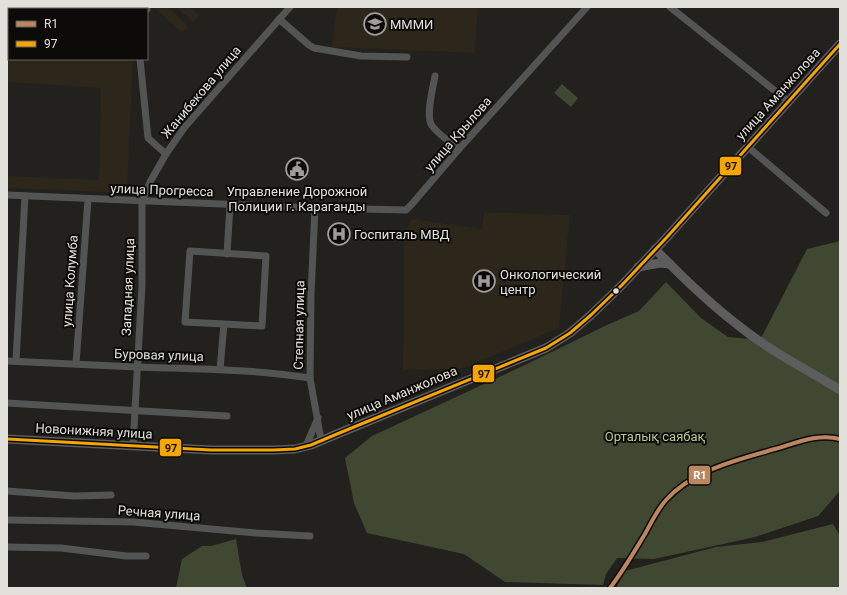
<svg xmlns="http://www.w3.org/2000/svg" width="847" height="595" viewBox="0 0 847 595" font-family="Roboto,sans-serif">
<rect width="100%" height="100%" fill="#23211d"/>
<!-- built -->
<g fill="#2c261b">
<path d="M153,7H168L188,26L182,33Z"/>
<path d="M176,7H190L199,15L193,22Z"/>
<path d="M337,7H478L475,53L332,47Z"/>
<path d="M7,48H9V59H133L127,193L7,188V176L99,180L101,88L7,82Z"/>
<path d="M484,212L570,215L559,328L461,369L403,370L404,235L412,219L482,229Z"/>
</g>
<!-- green -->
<g fill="#414832">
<path d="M562,84L578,98L571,107L554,93Z"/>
<path d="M840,241V491L818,516L755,537L654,559L617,558L606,574L603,585L505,582L464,554L367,533L354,503L345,458L372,436L527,364L607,325L639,311L666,282L701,318L728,337L760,340L807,249Z"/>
<path d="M833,524L840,536V588H616L625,571L716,547L762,542Z"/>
<path d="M236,539L242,575L247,588H176L182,559L202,546H211Z"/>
</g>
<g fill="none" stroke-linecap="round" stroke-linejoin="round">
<!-- minor -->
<g stroke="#535454" stroke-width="7">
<path d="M670,7L789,102"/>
<path d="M147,9V7"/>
<path d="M279,19L309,45L314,48L361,56L407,57"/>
<path d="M7,37H9"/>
<path d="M140,59L148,138L166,154"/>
<path d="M435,76C433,88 426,113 431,124C435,132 451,143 459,149"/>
<path d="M748,147L826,213"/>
<path d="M7,195L315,208L406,210L412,204L459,149L587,7"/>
<path d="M315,208L311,294L310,378L321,440"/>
<path d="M227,254L230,205"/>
<path d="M7,361C50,363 94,365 137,367C195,369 253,369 310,378"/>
<path d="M16,361L25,196"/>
<path d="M76,364L88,199"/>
<path d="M220,369L224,324L262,326L266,256L190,251L185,322L224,324"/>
<path d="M7,403L227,416"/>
<path d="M133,446L142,285V201L150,182L166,154L184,128L290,7"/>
<path d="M306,446L318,418"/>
<path d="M7,491L74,496L111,495"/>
<path d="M7,520L133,522L256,533L310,536"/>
<path d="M7,547L61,548L126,556H146"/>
</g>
<!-- major -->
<g stroke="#5d5d5e" stroke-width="9">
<path d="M655,249C681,276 709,303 739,326C770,351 806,369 840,390"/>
<path d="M638,267L660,263L670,264"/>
<path d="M7,439L211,450H274L295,449L311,445L337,434L546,348L570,333L591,315L622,285L668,236L840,44"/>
</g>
<!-- bus-1 casing -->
<g stroke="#0d0b09" stroke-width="6">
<path id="bus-1" d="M7,439L211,450H274L295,449L311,445L337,434L546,348L570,333L591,315L622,285L668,236L840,44"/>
</g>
<!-- bus-1 -->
<use href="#bus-1" stroke="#f7a600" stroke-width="3"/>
<!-- rail-1 casing -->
<g stroke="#0d0b09" stroke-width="7">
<path id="rail-1" d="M610,588C623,571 634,552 645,534C651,523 657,510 666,500C693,470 737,460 775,449C796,443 818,433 840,439"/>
</g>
<!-- rail-1 -->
<use href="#rail-1" stroke="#bb8660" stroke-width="4"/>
</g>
<!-- icons -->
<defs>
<g id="school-ring" transform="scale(1.15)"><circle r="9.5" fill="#0d0b09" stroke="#9f9d98" stroke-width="1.5"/><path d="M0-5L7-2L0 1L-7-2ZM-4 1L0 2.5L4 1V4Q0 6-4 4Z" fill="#9f9d98"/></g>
<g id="civic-ring" transform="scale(1.15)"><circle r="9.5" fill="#0d0b09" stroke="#9f9d98" stroke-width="1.5"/><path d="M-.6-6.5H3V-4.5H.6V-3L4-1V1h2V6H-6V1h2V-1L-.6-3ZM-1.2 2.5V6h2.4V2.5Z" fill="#9f9d98"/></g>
<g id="hospital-ring" transform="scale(1.15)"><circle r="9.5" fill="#0d0b09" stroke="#9f9d98" stroke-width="1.5"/><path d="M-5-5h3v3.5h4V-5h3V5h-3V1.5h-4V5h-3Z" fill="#9f9d98"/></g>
</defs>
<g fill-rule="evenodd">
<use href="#school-ring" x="375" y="24"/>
<use href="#civic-ring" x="297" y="169"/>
<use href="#hospital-ring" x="339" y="234"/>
<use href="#hospital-ring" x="484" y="281"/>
</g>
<!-- markers -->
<circle fill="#e2e0db" stroke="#0d0b09" stroke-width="1.5" cx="616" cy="291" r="3.5"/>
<g text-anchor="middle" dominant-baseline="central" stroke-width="4" stroke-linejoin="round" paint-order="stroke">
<!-- poi labels -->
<g font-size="13" fill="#e2e0db" stroke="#0d0b09" text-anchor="start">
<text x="390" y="24">МММИ</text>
<text x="297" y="191" text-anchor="middle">Управление Дорожной<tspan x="297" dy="15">Полиции г. Караганды</tspan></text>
<text x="354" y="234">Госпиталь МВД</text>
<text x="500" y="274">Онкологический<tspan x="500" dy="15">центр</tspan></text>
</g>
<!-- street labels -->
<g font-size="13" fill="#e2e0db" stroke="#0d0b09">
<text transform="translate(201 92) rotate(-50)">Жанибекова улица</text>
<text transform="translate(778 94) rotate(-48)">улица Аманжолова</text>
<text transform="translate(458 134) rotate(-49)">улица Крылова</text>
<text transform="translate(162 190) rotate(2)">улица Прогресса</text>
<text transform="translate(70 281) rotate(-86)">улица Колумба</text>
<text transform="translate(128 287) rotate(-88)">Западная улица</text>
<text transform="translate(299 325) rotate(-89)">Степная улица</text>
<text transform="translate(159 355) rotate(2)">Буровая улица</text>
<text transform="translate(402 393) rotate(-23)">улица Аманжолова</text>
<text transform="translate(94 431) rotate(3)">Новонижняя улица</text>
<text transform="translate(159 513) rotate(4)">Речная улица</text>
</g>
<!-- park labels -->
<g font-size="13" fill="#b4c890" stroke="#0d0b09">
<text x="655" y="436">Орталық саябақ</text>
</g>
</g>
<g stroke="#0d0b09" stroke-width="1.5">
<rect x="719" y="156" width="23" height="20" rx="4" fill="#f7a600"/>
<rect x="472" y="364" width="23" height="19" rx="4" fill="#f7a600"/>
<rect x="159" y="438" width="23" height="19" rx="4" fill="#f7a600"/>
<rect x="688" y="465" width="23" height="20" rx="4" fill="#bb8660"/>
</g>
<g font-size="11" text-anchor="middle" font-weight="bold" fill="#fff">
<text x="700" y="479">R1</text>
</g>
<g font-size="11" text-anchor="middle" font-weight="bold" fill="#111">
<text x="731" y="170">97</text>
<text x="484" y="378">97</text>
<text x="171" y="452">97</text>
</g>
<!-- border -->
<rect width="847" height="595" fill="none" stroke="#e2e0db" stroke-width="16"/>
<!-- legend -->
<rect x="8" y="8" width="140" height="52" fill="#0d0b09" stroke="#62605d"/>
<rect x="16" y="21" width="20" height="6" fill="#bb8660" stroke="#62605d"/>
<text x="44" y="28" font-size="12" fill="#e2e0db">R1</text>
<rect x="16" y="41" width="20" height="6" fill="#f7a600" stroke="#62605d"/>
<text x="44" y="48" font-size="12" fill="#e2e0db">97</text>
</svg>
